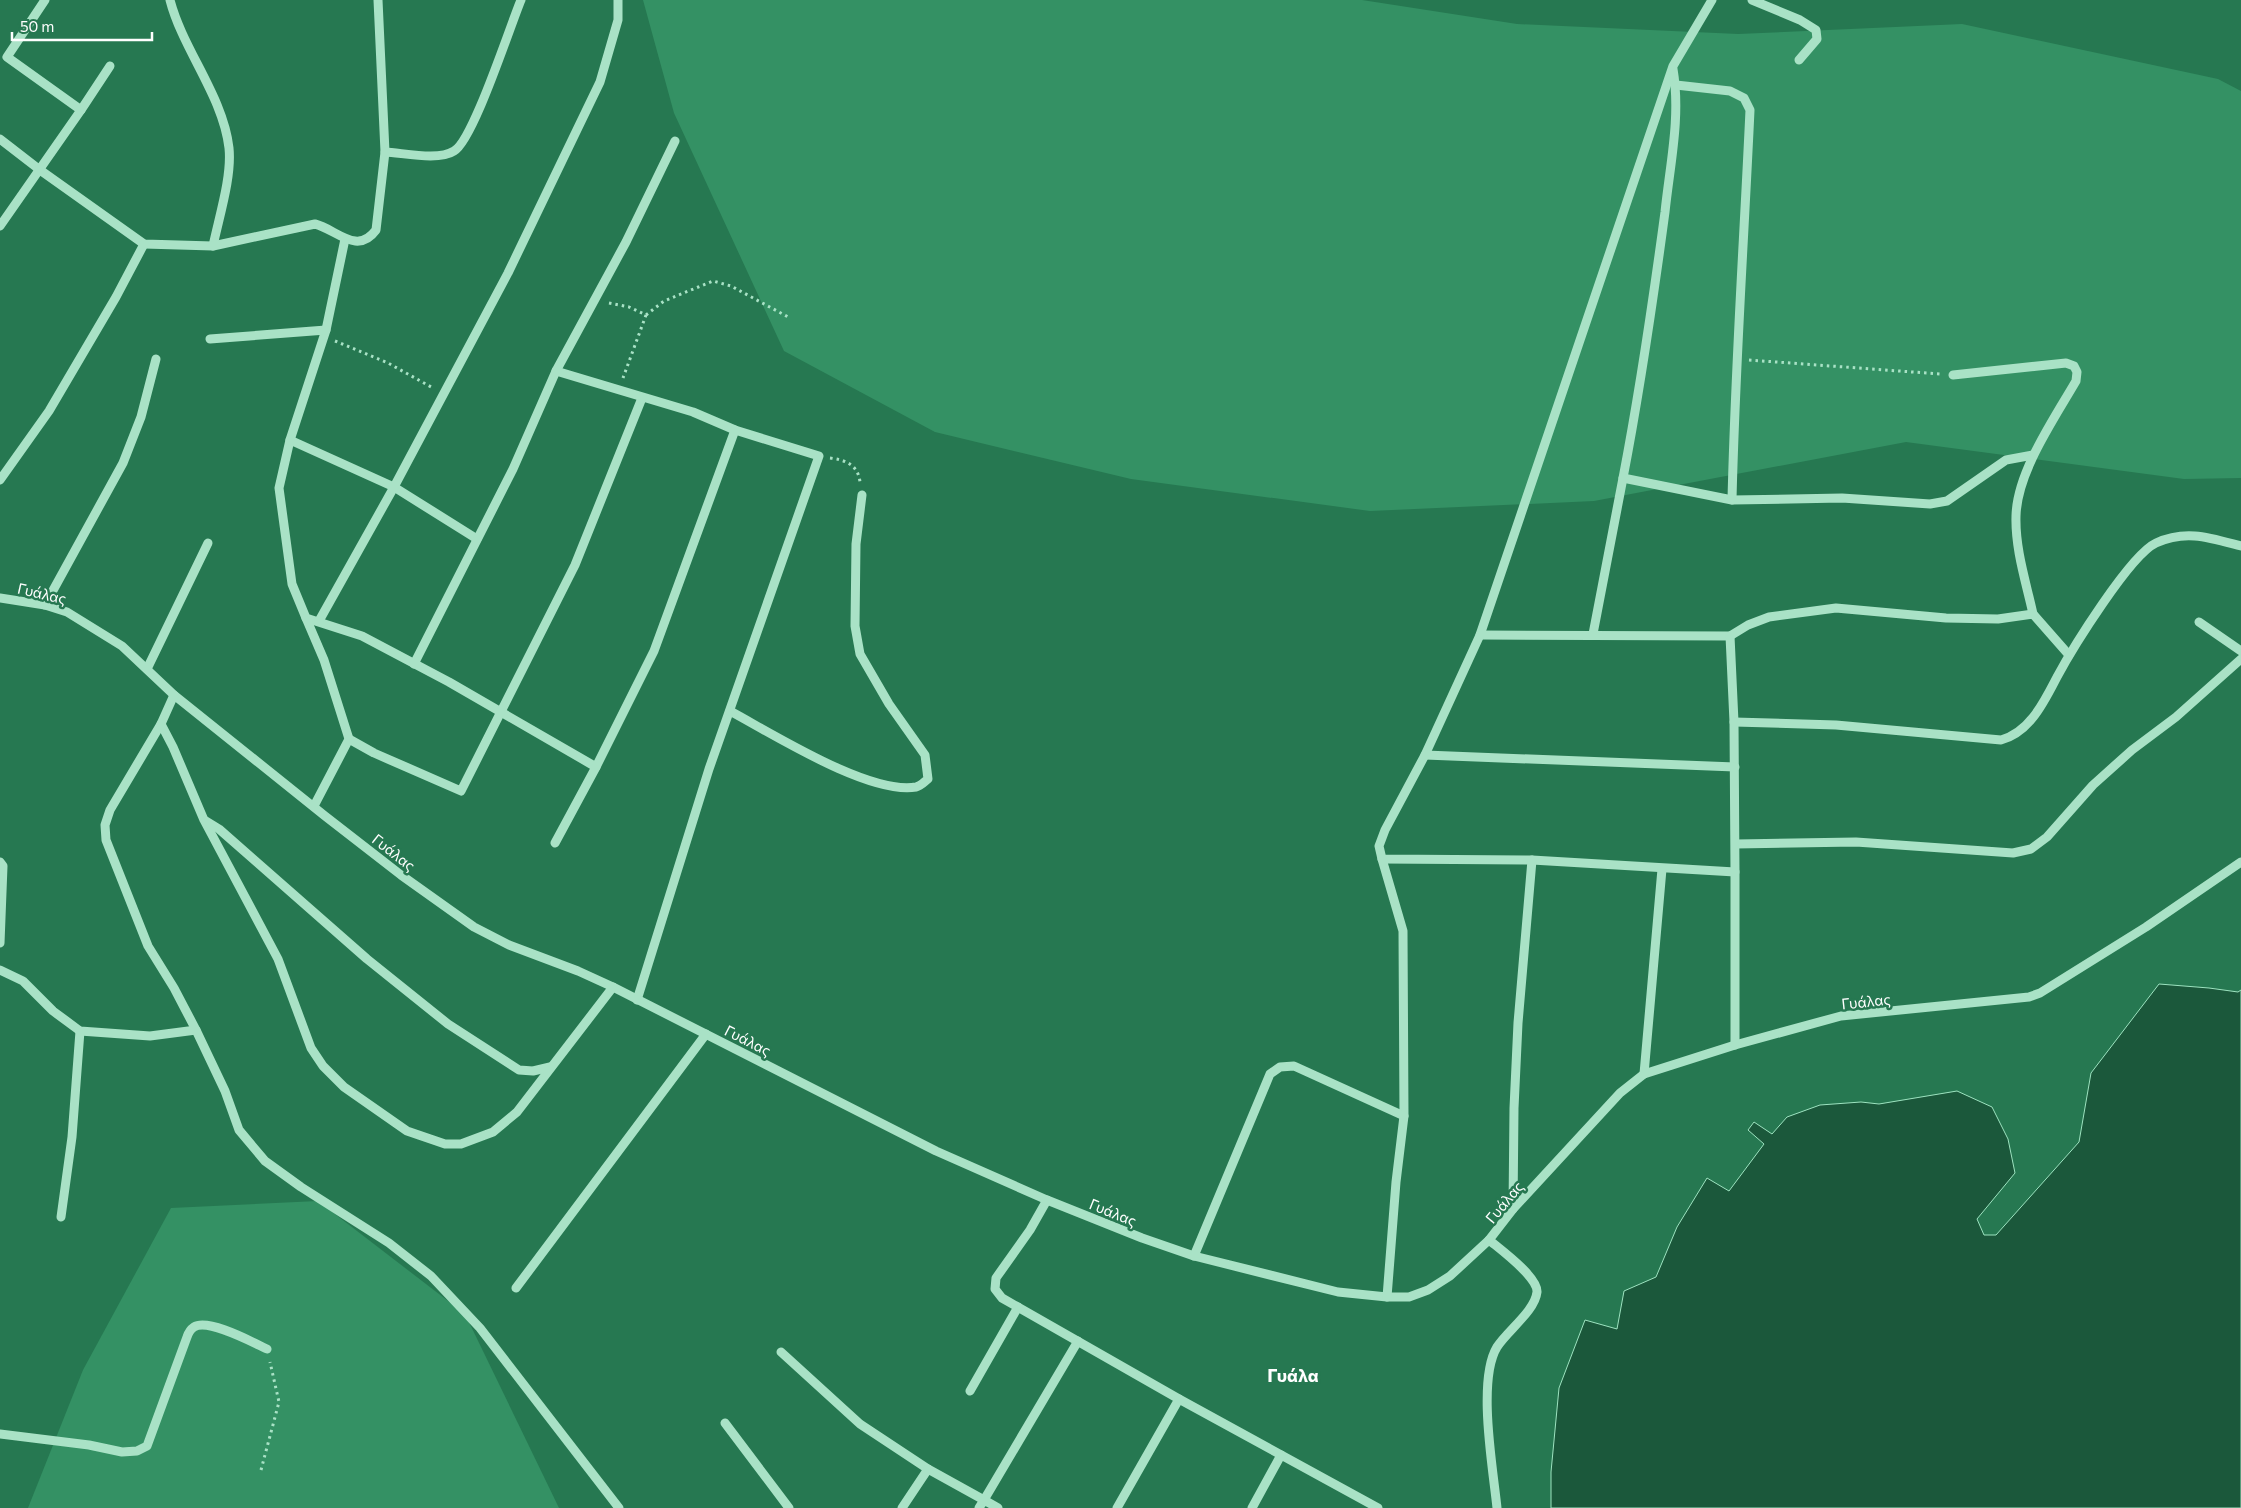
<svg xmlns="http://www.w3.org/2000/svg" width="2241" height="1508" viewBox="0 0 2241 1508" font-family="Commissioner,sans-serif">
<rect width="100%" height="100%" fill="#267851"/>
<!-- green -->
<g fill="#349164">
<path d="M643,0H1362L1517,24L1738,34L1962,24L2218,79L2241,91V478L2184,479L1906,442L1594,501L1370,511L1131,479L935,432L784,351L674,113Z"/>
<path d="M318,1201L465,1314L559,1508H28L83,1370L171,1208Z"/>
</g>
<!-- water -->
<path fill="#1b583b" stroke="#9de3c0" d="M2159,984L2209,988L2238,992L2241,990V1508H1551V1472L1559,1388L1585,1320L1617,1329L1624,1291L1656,1277L1677,1227L1707,1178L1729,1191L1764,1144L1748,1130L1754,1122L1772,1134L1787,1117L1820,1105L1861,1102L1879,1104L1957,1091L1992,1107L2008,1139L2015,1173L1977,1219L1984,1235H1996L2079,1142L2091,1073Z"/>
<g fill="none" stroke-linecap="round" stroke-linejoin="round">
<!-- path -->
<g stroke="#a9e2c6" stroke-width="3" stroke-dasharray="2.5 4" stroke-linecap="butt">
<path d="M609,303L629,307L646,315L623,378"/>
<path d="M646,315L664,301L713,281L731,286L790,318"/>
<path d="M335,341L388,363L433,388"/>
<path d="M1749,360L1940,374"/>
<path d="M830,458C846,460 858,465 860,482"/>
<path d="M261,1470L279,1402L270,1362"/>
</g>
<!-- minor -->
<g stroke="#a9e2c6" stroke-width="9">
<path d="M170,0C183,50 223,96 229,148C232,177 219,217 213,246"/>
<path d="M1712,0L1673,66L1480,635L1425,755L1385,830L1379,846L1382,859L1532,860L1735,872V1045"/>
<path d="M1752,0L1800,20L1816,30L1817,39L1799,60"/>
<path d="M1673,69C1681,117 1670,164 1665,212C1653,301 1640,390 1623,478L1732,500L1842,498L1930,504L1947,501L2006,460L2033,455"/>
<path d="M1676,85L1730,91L1744,98L1750,110C1744,240 1735,370 1732,500"/>
<path d="M81,110L110,66"/>
<path d="M0,139L40,170L144,244L213,246L315,224C336,229 357,256 376,230L385,152L378,0"/>
<path d="M385,152C404,153 439,161 454,151C473,141 510,26 521,0"/>
<path d="M0,226L81,110L7,57L45,0"/>
<path d="M345,239L326,330L290,440L279,488L292,584L306,618L362,636L449,682L596,767"/>
<path d="M210,339L326,330"/>
<path d="M556,371L693,412L735,430L819,456L709,769L637,1000"/>
<path d="M1953,375L2066,363L2074,366L2077,372L2076,381C2054,419 2017,472 2016,516C2015,549 2026,582 2033,614"/>
<path d="M290,440L394,487L477,539"/>
<path d="M0,480L49,411L116,297L144,244"/>
<path d="M0,598L45,605L67,612L122,646L174,695L325,816L401,875L474,927L509,945L578,971L613,987L936,1151L1047,1200L1142,1238L1194,1256L1338,1292L1387,1297H1409L1428,1290L1450,1276L1489,1240L1513,1209L1620,1093L1644,1074L1735,1045L1841,1016L2029,997L2040,993L2146,927L2241,862"/>
<path d="M45,605L123,463L141,417L156,359"/>
<path d="M306,618L324,660L349,739L314,806"/>
<path d="M319,621L394,487L508,273L600,82L618,20V0"/>
<path d="M2199,622L2241,651"/>
<path d="M1593,634L1623,478"/>
<path d="M1480,635L1730,636L1734,722L1735,872"/>
<path d="M1730,636L1748,625L1769,617L1836,608L1946,618L1998,619L2033,614L2069,655"/>
<path d="M414,664L513,469L556,371L626,242L675,141"/>
<path d="M147,669L208,543"/>
<path d="M174,695L161,724L110,810L105,825L106,840L148,946L174,988L196,1030L225,1091L239,1130L265,1161L301,1187L389,1243L431,1276L480,1328L619,1508"/>
<path d="M730,711C773,734 869,795 916,787C921,786 924,782 928,779L925,755L889,704L860,654L855,626L856,544L862,495"/>
<path d="M1734,722L1836,725L2001,740C2030,732 2044,702 2057,677C2072,649 2130,555 2156,543C2186,529 2211,538 2241,546"/>
<path d="M161,724L173,747L204,820L278,959L311,1048L323,1066L344,1087L407,1131L445,1144H461L493,1132L517,1112L613,987"/>
<path d="M349,739L374,753L461,791L575,565L642,398"/>
<path d="M1425,755L1735,767"/>
<path d="M206,821L219,829L367,959L448,1024L519,1070L533,1071L550,1067"/>
<path d="M555,843L596,767L654,651L735,430"/>
<path d="M1736,844L1856,842L2013,853L2031,849L2047,837L2093,785L2132,750L2176,717L2241,659"/>
<path d="M1382,859L1403,931L1404,1116L1396,1182L1387,1297"/>
<path d="M0,862L3,866L0,943"/>
<path d="M0,970L23,981L53,1011L80,1031L150,1036L196,1030"/>
<path d="M1644,1074L1662,869"/>
<path d="M1047,1200L1030,1230L996,1278L995,1289L1002,1298L1179,1399L1378,1508"/>
<path d="M1513,1209L1514,1108L1518,1023L1532,860"/>
<path d="M61,1217L72,1137L80,1031"/>
<path d="M1489,1240C1501,1250 1538,1277 1537,1292C1535,1311 1507,1331 1497,1347C1477,1380 1493,1468 1497,1508"/>
<path d="M1194,1256L1270,1074L1280,1067L1294,1066L1404,1116"/>
<path d="M516,1288L706,1034"/>
<path d="M781,1352L860,1424L928,1469L984,1500L1078,1341"/>
<path d="M970,1391L1018,1307"/>
<path d="M725,1423L789,1508"/>
<path d="M0,1434L89,1445L122,1452L137,1451L147,1446L187,1337C188,1334 191,1329 194,1327C208,1318 252,1342 267,1349"/>
<path d="M902,1508L928,1469"/>
<path d="M979,1508L984,1500L998,1508"/>
<path d="M1117,1508L1179,1399"/>
<path d="M1252,1508L1281,1455"/>
</g>
</g>
<g text-anchor="middle" dominant-baseline="central" stroke-width="5" stroke-linejoin="round" paint-order="stroke">
<!-- street labels -->
<g font-size="15" fill="#fff" stroke="#267851">
<text transform="translate(42 593) rotate(13)">Γυάλας</text>
<text transform="translate(394 852) rotate(38)">Γυάλας</text>
<text transform="translate(1866 1001) rotate(-6)">Γυάλας</text>
<text transform="translate(748 1040) rotate(27)">Γυάλας</text>
<text transform="translate(1504 1202) rotate(-50)">Γυάλας</text>
<text transform="translate(1113 1212) rotate(22)">Γυάλας</text>
</g>
<!-- quarter labels -->
<g font-size="18" font-weight="bold" fill="#fff" stroke="#267851">
<text x="1293" y="1375">Γυάλα</text>
</g>
</g>
<!-- scale -->
<path d="M12 32v8h140v-8" fill="none" stroke="#ffffff" stroke-width="2.5"/>
<text x="20" y="32" font-size="15" fill="#ffffff" stroke="#267851" stroke-width="4" paint-order="stroke">50 m</text>
</svg>
